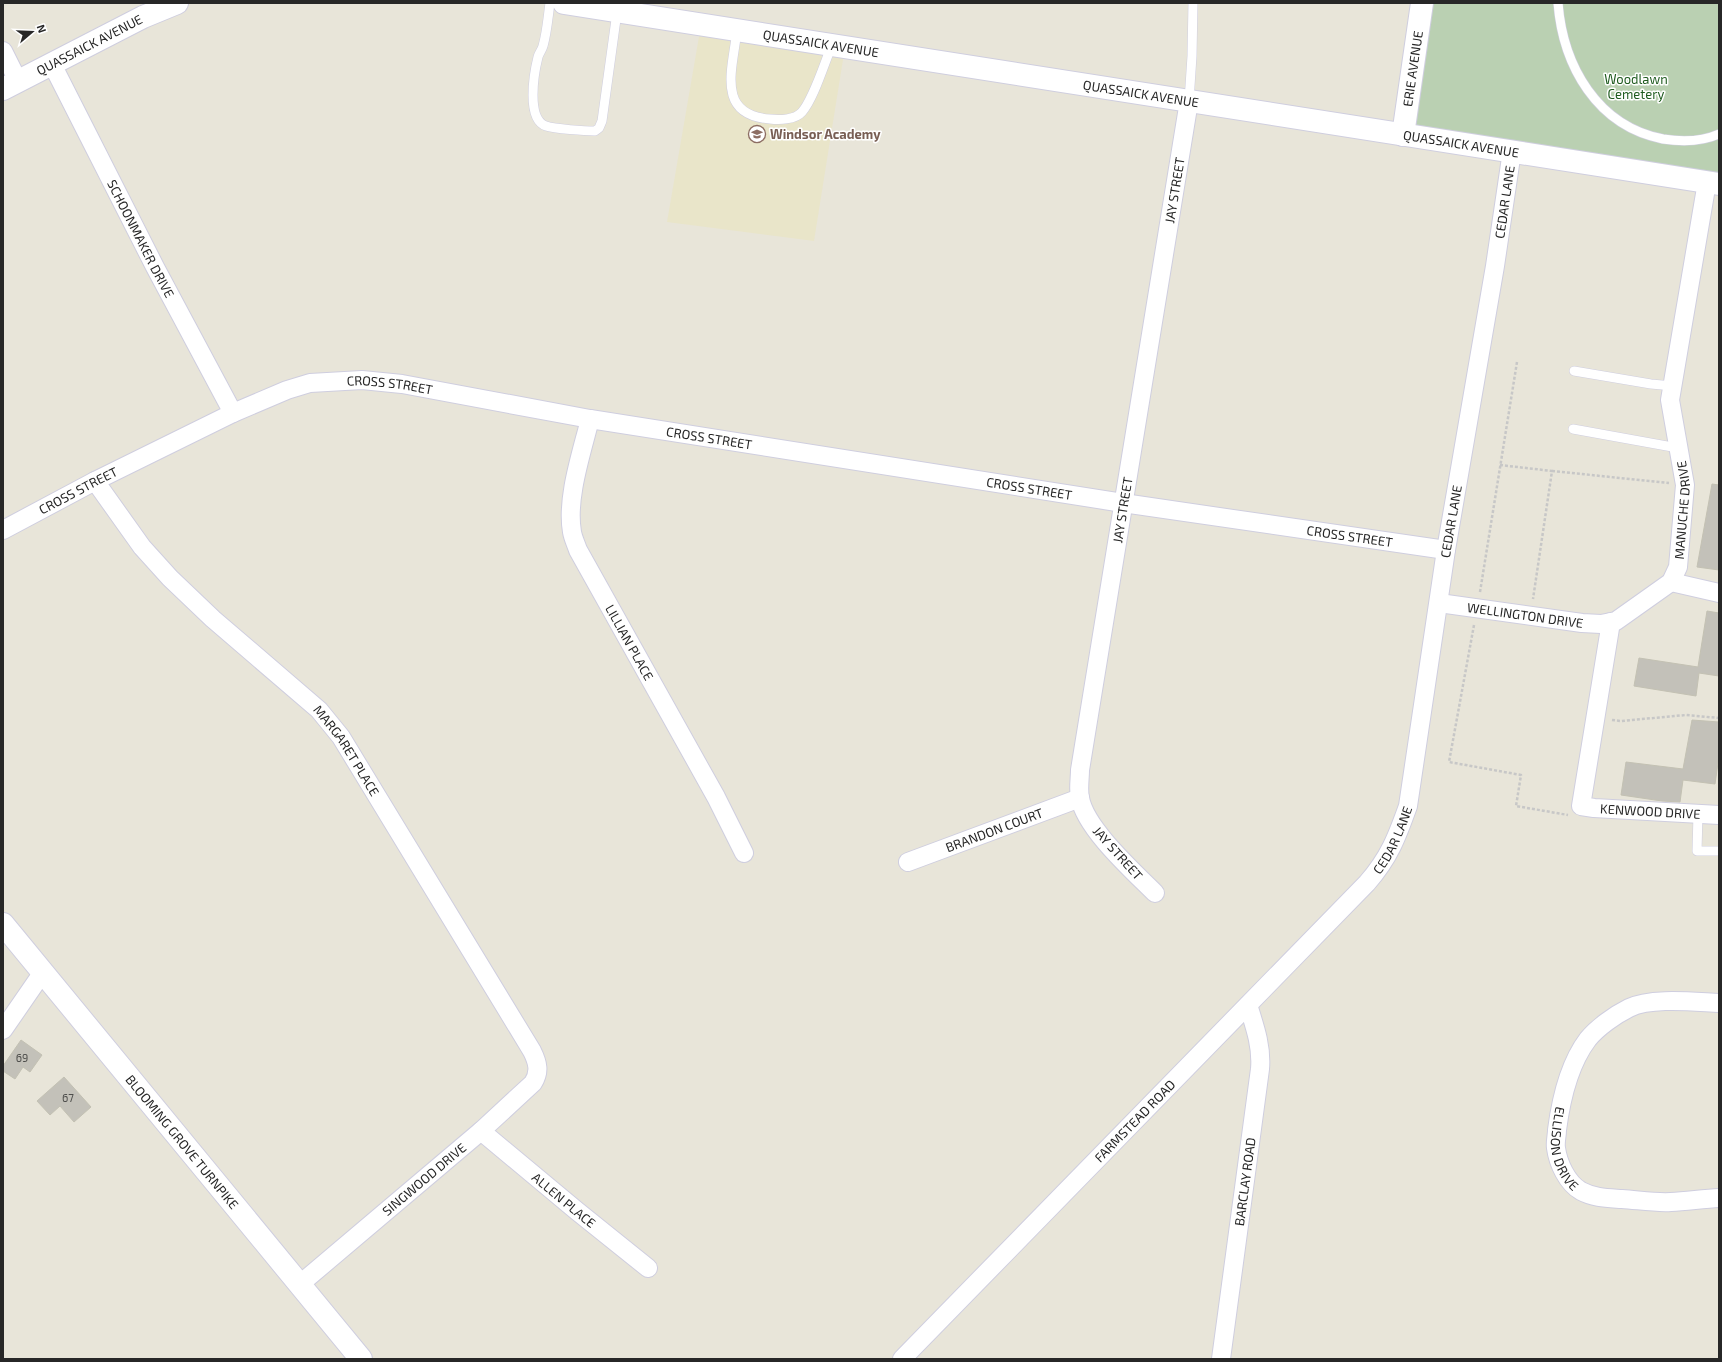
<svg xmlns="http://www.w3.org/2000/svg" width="1722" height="1362" viewBox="0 0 1722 1362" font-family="'Exo 2',sans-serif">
<rect width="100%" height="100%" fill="#e8e5d9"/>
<!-- education -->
<path fill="#e9e5c9" d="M701,25L845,47L814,241L667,222Z"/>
<!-- cemetery -->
<path fill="#bad0b2" d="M1423,3H1719V184L1403,135Z"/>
<!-- building -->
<g fill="#c3c1b9" stroke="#c3c1b3">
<path d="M1712,484L1719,485V570L1697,567Z"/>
<path d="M1707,611L1719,613V676L1699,673L1696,696L1634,686L1639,658L1698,667Z"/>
<path d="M1692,720L1719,722V756L1715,784L1683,780L1680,802L1662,801L1621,795L1626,762L1683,769Z"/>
<path d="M21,1040L42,1055L30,1072L23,1067L15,1079L3,1071V1066Z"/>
<path d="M64,1077L91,1107L74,1122L60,1106L50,1115L37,1101Z"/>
</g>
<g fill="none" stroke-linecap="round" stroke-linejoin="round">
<!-- lane casing -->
<g stroke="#cfcedf" stroke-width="10">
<g id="lane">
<path d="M550,3C548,17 547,32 543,46C542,50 539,53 538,57C534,73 526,119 546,126C555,129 585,131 595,131L599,128L602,121L617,12"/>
<path d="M1558,3C1563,66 1597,126 1663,139C1682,142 1701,142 1719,134"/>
<path d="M737,30C733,68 715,115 770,119C779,120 795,120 802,112C814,98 824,64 832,45"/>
<path d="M1189,101L1192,56L1193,3"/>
<path d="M1574,371L1651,384L1673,386"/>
<path d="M1573,429L1678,448"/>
<path d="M1698,814L1697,851H1719"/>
</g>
</g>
<!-- street casing -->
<g stroke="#cfcedf" stroke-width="20">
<g id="street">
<path d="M3,51L18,81"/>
<path id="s1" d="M52,64L155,267L233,413"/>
<path id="s2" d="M590,419C582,452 566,498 572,532C573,538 576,544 578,550L716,797L744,853"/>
<path id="s3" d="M95,481L142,547L170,578L213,619L319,710L341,737L532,1051C538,1063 540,1072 533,1083L481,1131L299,1285"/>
<path id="s4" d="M3,530L95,481L233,413L287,390L310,383L362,380L402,384L590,419L1123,503L1446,550"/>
<path d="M1671,582L1719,593"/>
<path id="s5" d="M1439,603L1582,623L1601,624L1616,621L1671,582L1678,567L1685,485L1670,400L1707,182"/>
<path id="s6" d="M1611,622L1581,806L1594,808L1719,815"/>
<path id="s7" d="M908,862L1080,798"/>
<path id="s8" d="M1155,893C1133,871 1085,828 1080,798C1078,789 1080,779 1080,770L1189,101"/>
<path id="s9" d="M1719,1003C1695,1002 1651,997 1629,1008C1615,1015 1598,1027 1588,1039C1569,1064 1561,1099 1557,1130C1557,1136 1555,1142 1556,1148C1558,1163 1567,1183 1581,1191C1594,1198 1608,1198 1622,1199C1638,1200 1655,1203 1671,1202C1687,1201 1703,1199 1719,1198"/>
<path d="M3,1030L43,972"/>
<path id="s10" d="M481,1131L577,1211L648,1268"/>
<path id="s11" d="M902,1359L1367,883C1389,858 1397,837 1408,806L1446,550L1495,266L1512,151"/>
<path id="s12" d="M1221,1359L1260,1069C1262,1047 1255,1027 1248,1005"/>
</g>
</g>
<!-- secondary casing -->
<g stroke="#cfcedf" stroke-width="24">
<g id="secondary">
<path id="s13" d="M564,3L1719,184"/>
<path id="s14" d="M3,89L143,17L177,3"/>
<path id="s15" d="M1403,135L1422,3"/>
<path id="s16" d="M3,924L361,1359"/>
</g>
</g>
<!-- path -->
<g stroke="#c7c7c7" stroke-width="2.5" stroke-dasharray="3 2" stroke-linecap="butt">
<path d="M1500,465L1552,471L1533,599"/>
<path d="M1552,471L1669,483"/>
<path d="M1480,592L1517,362"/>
<path d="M1474,625L1449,762L1521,775L1516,806L1568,815"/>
<path d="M1612,720L1621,721L1686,715L1719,718"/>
</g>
<!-- lane -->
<use href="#lane" stroke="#fff" stroke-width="9"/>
<!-- street -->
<use href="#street" stroke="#fff" stroke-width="18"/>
<!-- secondary -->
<use href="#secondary" stroke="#fff" stroke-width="22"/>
</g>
<!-- icons -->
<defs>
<g id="school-ring" transform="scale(0.9)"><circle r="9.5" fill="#fff" stroke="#8d6e63" stroke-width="1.5"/><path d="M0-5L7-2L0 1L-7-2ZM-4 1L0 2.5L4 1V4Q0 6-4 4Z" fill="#8d6e63"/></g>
</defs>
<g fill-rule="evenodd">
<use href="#school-ring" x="757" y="134"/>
</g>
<g text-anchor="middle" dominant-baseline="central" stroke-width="3" stroke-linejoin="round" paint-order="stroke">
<!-- number labels -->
<g font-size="11" fill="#4e4e4c">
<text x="22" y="1057">69</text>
<text x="68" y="1097">67</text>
</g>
<!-- street labels -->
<g font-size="13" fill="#272727" stroke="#fff">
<text stroke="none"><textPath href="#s13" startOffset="260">QUASSAICK AVENUE</textPath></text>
<text stroke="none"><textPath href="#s14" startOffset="97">QUASSAICK AVENUE</textPath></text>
<text stroke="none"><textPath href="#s15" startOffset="67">ERIE AVENUE</textPath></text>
<text stroke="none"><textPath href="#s13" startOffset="584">QUASSAICK AVENUE</textPath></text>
<text stroke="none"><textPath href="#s13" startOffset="908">QUASSAICK AVENUE</textPath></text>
<text stroke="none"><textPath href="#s8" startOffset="738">JAY STREET</textPath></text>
<text stroke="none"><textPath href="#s11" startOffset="1365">CEDAR LANE</textPath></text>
<text stroke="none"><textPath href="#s1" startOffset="196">SCHOONMAKER DRIVE</textPath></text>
<text stroke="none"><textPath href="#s4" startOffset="421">CROSS STREET</textPath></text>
<text stroke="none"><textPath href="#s4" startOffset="745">CROSS STREET</textPath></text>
<text stroke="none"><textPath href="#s4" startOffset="1069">CROSS STREET</textPath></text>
<text stroke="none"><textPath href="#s4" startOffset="85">CROSS STREET</textPath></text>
<text stroke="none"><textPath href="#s8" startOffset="414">JAY STREET</textPath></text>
<text stroke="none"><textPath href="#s5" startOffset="320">MANUCHE DRIVE</textPath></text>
<text stroke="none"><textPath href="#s11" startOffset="1041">CEDAR LANE</textPath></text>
<text stroke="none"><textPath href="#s4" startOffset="1393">CROSS STREET</textPath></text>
<text stroke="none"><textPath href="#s5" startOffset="87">WELLINGTON DRIVE</textPath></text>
<text stroke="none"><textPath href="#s2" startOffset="240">LILLIAN PLACE</textPath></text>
<text stroke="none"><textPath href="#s3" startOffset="371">MARGARET PLACE</textPath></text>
<text stroke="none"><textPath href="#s6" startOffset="256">KENWOOD DRIVE</textPath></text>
<text stroke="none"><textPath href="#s7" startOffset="92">BRANDON COURT</textPath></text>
<text stroke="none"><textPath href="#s11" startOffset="716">CEDAR LANE</textPath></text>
<text transform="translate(1118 853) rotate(48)">JAY STREET</text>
<text stroke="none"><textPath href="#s11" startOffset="333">FARMSTEAD ROAD</textPath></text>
<text stroke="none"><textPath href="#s16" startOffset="282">BLOOMING GROVE TURNPIKE</textPath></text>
<text stroke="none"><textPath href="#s9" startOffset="260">ELLISON DRIVE</textPath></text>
<text transform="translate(424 1179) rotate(-40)">SINGWOOD DRIVE</text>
<text stroke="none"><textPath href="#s12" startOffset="179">BARCLAY ROAD</textPath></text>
<text stroke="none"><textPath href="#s10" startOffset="108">ALLEN PLACE</textPath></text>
</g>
<!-- park labels -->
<g font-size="13" fill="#1f5b1f" stroke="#fff">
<text x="1636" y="79">Woodlawn<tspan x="1636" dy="15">Cemetery</tspan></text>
</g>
<!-- education labels -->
<g font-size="13" font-weight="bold" fill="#785e54" stroke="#fff" text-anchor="start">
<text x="770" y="134">Windsor Academy</text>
</g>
</g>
<!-- border -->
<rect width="1722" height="1362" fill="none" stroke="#272727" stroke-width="8"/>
<!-- north arrow -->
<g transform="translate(32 32) rotate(71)" stroke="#ffffff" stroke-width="3" paint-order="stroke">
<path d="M0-3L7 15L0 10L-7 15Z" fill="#272727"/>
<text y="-6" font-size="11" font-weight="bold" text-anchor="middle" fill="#272727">N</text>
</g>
</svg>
